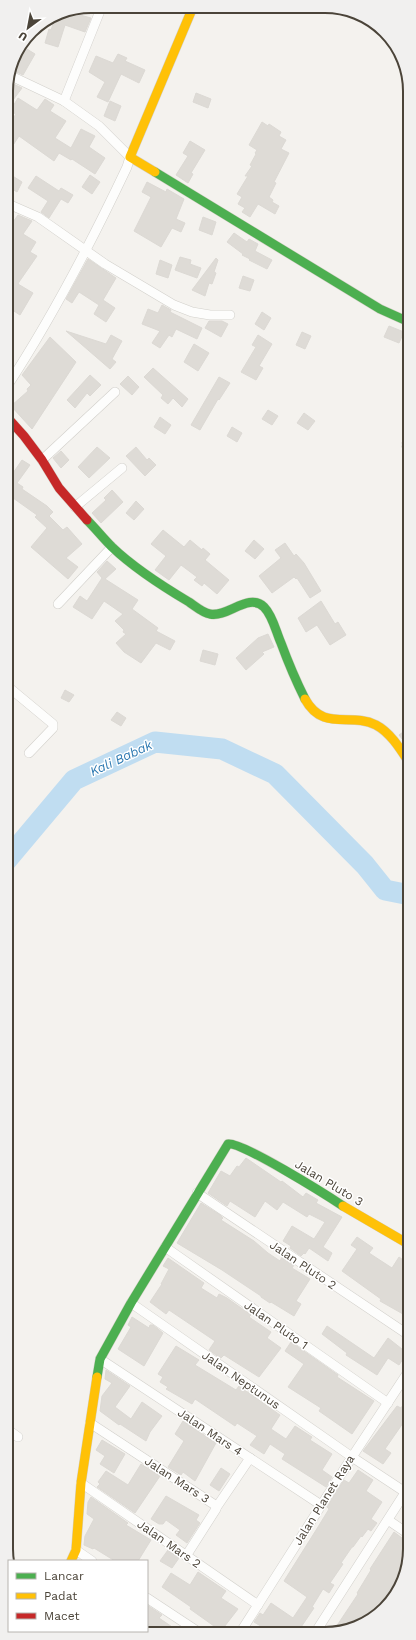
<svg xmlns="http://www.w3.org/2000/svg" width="416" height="1640" viewBox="0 0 416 1640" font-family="'Work Sans',sans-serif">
<rect width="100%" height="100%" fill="#f4f2ee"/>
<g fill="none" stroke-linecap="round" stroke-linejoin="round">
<!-- river -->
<path stroke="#c0ddf1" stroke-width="21" d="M6,861L74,780L155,742L222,749L275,774L365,865L385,890L410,895"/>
</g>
<!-- building -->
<g fill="#dedbd6" stroke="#dcd9d4">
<path d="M66,11L91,18L85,32L65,25L58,47L45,43L49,29L51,30L57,13Z"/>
<path d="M22,46L35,54L23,75L10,69Z"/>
<path d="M118,54L127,58L125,61L145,70L139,83L121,74L108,102L97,97L105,82L89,72L96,56L113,63Z"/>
<path d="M7,81L22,88L13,100L6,96Z"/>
<path d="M196,93L211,99L208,108L193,102Z"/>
<path d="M18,98L37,110L45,99L54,105L50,111L66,121L55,138L71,148L81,129L95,136L89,147L105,158L95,174L72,159L71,160L59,153L54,161L19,136L6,156V129L16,114L10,111Z"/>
<path d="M110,101L121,106L115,121L104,116Z"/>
<path d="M262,122L268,126L269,124L281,132L279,136L286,140L281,149L289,153L274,182L276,183L269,197L273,200L272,202L279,206L275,214L258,204L250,217L242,212L245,208L238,204L242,197L237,194L248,176H245L252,166L250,165L256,154L255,153L257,150L249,145Z"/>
<path d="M190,141L205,150L191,173L193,174L188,183L176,175L188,156L183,153Z"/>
<path d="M11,175L22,182L17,192L6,185V182Z"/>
<path d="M90,175L100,182L92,194L82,187Z"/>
<path d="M36,176L59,191L61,188L73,195L68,203L61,199L49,218L41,212L48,201L28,188Z"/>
<path d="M147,182L166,192L167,189L184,199L176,219L185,223L181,232L172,228L161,247L134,231L151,197L142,192Z"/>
<path d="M18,215L32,221L23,234L36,242L30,252L37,256L19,282L18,284L33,293L20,315L6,306V285L13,275L6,271V232Z"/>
<path d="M203,217L216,222L212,235L199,230Z"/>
<path d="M234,233L247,242L249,239L258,244L255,251L272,260L267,269L249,260L250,259L242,255L243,254L227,242Z"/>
<path d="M180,257L191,260L190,264L201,268L197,278L175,270Z"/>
<path d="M216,258L218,260L214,272L216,273L212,284L209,283L205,296L192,290Z"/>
<path d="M88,259L116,278L103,300L115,308L106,322L94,314L99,305L79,292L72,303L66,299Z"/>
<path d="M160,260L172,265L168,278L156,274Z"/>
<path d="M243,276L254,280L250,291L239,288Z"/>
<path d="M162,305L171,310L170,312L202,328L197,339L176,329L172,337L169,335L160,348L152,343L160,331L142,324L148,309L158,313Z"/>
<path d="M262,312L271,318L264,330L255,324Z"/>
<path d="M209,321H222L228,324L221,337L205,328Z"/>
<path d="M389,326L404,332L399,343L384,337Z"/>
<path d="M66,331L106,344L111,335L122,341L112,359L116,362L110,369Z"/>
<path d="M302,332L311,336L305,349L296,345Z"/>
<path d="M258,335L272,344L259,366L263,368L256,380L241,372L256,347L252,345Z"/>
<path d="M50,337L76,362L32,429L11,406L28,391L27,389L31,385L22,375Z"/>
<path d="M194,344L209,353L198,371L184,362Z"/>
<path d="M153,368L188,399L182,407L173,398L168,404L161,398L163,395L144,377Z"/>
<path d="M90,375L101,385L90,396L87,393L75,408L67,400Z"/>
<path d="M128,376L139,387L132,395L120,384Z"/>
<path d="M219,377L230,383L219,400L218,399L200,430L191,425Z"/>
<path d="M268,410L278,416L272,425L262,419Z"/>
<path d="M304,413L315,421L308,430L297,423Z"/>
<path d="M160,417L171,425L165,434L154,427Z"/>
<path d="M232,427L242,433L237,442L227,436Z"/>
<path d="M97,447L110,458L89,478L78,467Z"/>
<path d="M136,447L147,460L149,458L156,465L145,476L126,456Z"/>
<path d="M61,451L69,460L61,468L53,458Z"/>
<path d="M22,460L30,465L17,483L23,487L22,489L47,506L53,512L49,516L63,530L67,527L82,544L66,558L78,567L68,579L31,547L47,528L35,517L37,515L6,493V473L11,476Z"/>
<path d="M112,490L123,502L101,523L92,513L106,500L104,498Z"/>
<path d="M136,501L144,509L134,520L126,513Z"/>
<path d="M163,530L184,547L190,540L202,550L203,548L210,554L205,560L229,580L217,594L204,583L202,586L194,580L197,577L181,565L169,580L155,570L166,556L151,544Z"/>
<path d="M254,540L264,549L255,559L245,551Z"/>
<path d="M285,543L294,556L296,554L304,563L321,591L310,598L297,578L296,579L294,577L272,593L259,576L281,558L275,550Z"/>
<path d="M107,561L116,569L105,579L138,600L132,609L158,628L156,631L175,641L170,650L156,643L141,663L124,652L116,643L126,634L123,632L124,630L115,621L123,614L104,601L92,619L73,607L80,596L87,601L102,578L97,572Z"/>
<path d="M321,601L335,624L338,622L346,635L330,645L317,625L306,632L298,618Z"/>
<path d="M268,634L274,647L262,652L264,654L246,670L236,658L258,638Z"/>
<path d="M203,650L218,654L215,665L200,661Z"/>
<path d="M65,690L74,695L69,702L61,698Z"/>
<path d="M117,712L126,718L121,726L111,720Z"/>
<path d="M410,727V749L399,735Z"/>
<path d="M246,1158L281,1182L282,1181L303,1197L306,1193L318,1200L316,1203L342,1217L323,1247L332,1253L328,1261L309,1248L305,1254L304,1253L301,1256L290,1248L291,1246L283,1241L292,1226L314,1239L325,1222L309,1214L307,1217L283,1202L277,1210L265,1201L255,1217L230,1201L227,1206L208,1193L221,1171L230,1176L237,1166L239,1167Z"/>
<path d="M201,1203L220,1215L223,1218L221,1220L254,1241L268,1253L280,1261L282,1257L294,1265L292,1268L310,1279L296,1301L301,1304L294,1316L271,1302L270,1303L261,1297V1296L222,1270L177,1243Z"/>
<path d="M357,1237L373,1248L369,1253L392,1268L399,1257L410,1265V1318L380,1301L381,1299L342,1271L357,1249L351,1245Z"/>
<path d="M168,1258L204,1283L201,1288L217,1298L219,1294L227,1298L251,1315L249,1317L271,1332L267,1338L281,1348L259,1377L224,1355L221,1358H220L209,1350L215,1341L169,1310L166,1314L150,1302L162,1284H161L169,1269L163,1266Z"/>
<path d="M132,1317L149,1328L150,1325H153L163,1333L144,1366L118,1349L131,1327L128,1325Z"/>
<path d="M327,1326L374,1358L388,1338L407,1353L399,1365L388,1358L377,1375L346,1355L347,1353L322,1334Z"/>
<path d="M291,1342L338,1375L337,1377L374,1401L352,1434L319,1411L321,1408L288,1387L304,1364L285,1351Z"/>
<path d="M176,1346L199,1360L195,1365L236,1390L239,1386L280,1415L271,1429L286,1439L295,1426L312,1437L310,1440L332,1454L322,1470L332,1477L326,1487L282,1459L285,1454L270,1444L264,1454L250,1445L257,1436L237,1423L235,1426L195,1399L192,1404L166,1389L168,1387L160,1382L163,1377L158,1374Z"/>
<path d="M106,1370L130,1386L115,1407L131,1419L142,1402L162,1416L150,1432L146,1441L120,1424L119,1425L100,1411L102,1396L112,1383L105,1379Z"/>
<path d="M410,1395V1413L385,1449L391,1453L383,1464L363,1451L397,1406L401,1408Z"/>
<path d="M183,1421L216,1443L195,1481L183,1472L181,1475L168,1467L184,1441L175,1434Z"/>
<path d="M102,1440L125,1454L114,1473L100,1464L105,1456L96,1450Z"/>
<path d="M141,1464L160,1476L135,1513L97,1487L100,1484L98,1482L106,1471L128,1485Z"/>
<path d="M221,1468L230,1474L219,1491L210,1485Z"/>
<path d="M358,1470L373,1480L366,1491L382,1502L371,1519L377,1523L371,1531L368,1529L362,1537L361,1536L353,1547H352L341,1563L343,1564L330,1583L334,1585L329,1593L323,1589L312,1607L314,1608L297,1633H272L254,1622L260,1613L263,1615L271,1603L293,1618L307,1597L284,1581L318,1527L329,1509L327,1507L344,1480L349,1483Z"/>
<path d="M166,1496L199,1515L196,1520L200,1523L187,1543L176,1535L180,1530L166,1520L163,1524H159L151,1519Z"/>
<path d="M91,1497L128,1523L126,1525L151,1540L138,1561H115L94,1548L93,1549L84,1545L85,1536L94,1519L87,1514L88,1502Z"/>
<path d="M394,1532L410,1544V1554L389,1605L367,1623L336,1633H332L358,1594L357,1593L371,1570L370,1569Z"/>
<path d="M168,1550L179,1558L172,1568L160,1561Z"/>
<path d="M198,1572L226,1591L221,1598L238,1609L221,1631L190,1609L191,1607L162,1587L171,1573L190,1585Z"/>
<path d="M147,1605L162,1615L159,1618L181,1633H159L147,1624Z"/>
</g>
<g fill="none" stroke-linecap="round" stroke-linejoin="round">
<!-- street casing -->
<g stroke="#d2d0cb" stroke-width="10">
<g id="street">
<path d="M64,101L102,6"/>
<path d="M6,203L38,217L105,264L174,305L192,312L210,315H230"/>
<path d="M6,388C52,318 91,243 127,167L130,157L99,126L64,101L9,75"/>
<path d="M409,443L406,445L409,450"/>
<path d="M42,460L115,392"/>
<path d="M75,507L122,468"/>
<path d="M58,604L112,547"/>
<path d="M6,685L53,724V728L29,753"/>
<path d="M197,1193L410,1336"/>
<path d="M165,1247L388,1403"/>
<path d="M131,1303L352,1457L405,1492"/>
<path d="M100,1359L321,1505"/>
<path d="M90,1423L215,1505L216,1509L186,1556"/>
<path d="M7,1429L18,1437"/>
<path d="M81,1483L258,1605"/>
<path d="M216,1508L250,1458"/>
<path d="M388,1520L410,1535"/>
<path d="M76,1550L92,1561"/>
<path d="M147,1598L200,1633"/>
<path d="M91,1631L93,1632"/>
<path d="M240,1633L352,1457L410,1369"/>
<path d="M315,1633L410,1485"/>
</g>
</g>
<!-- fast casing -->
<g stroke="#d3cfc5" stroke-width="10">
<g id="fast">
<path d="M155,172L380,309L409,322"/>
<path d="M87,520C96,529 103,538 112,547C134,568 162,586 189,602C195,606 203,613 210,614C227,618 249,592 264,607C273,616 276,632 281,643C288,662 296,681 305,699"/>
<path d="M97,1377L100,1359L131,1303L228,1144C239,1140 328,1196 343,1206"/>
</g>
</g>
<!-- slow casing -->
<g stroke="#d3cfc5" stroke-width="10">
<g id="slow">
<path d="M155,172L130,157L193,7"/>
<path d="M305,699C323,732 350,712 376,725C391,733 401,750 410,764"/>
<path d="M343,1206L410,1245"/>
<path d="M71,1561L76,1550L81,1483L97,1377"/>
</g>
</g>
<!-- jam casing -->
<g stroke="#d3cfc5" stroke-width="10">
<path id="jam" d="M6,416L24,436L42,460L59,488L87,520"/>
</g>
<!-- street -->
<use href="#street" stroke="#fdfdfc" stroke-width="9"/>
<!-- fast -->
<use href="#fast" stroke="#4caf50" stroke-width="9"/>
<!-- slow -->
<use href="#slow" stroke="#ffc107" stroke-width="9"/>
<!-- jam -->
<use href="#jam" stroke="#c62828" stroke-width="9"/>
</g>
<g text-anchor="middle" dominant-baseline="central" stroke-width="3" stroke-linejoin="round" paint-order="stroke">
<!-- street labels -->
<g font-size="12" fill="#4b4439" stroke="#fff">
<text transform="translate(329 1183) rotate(31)">Jalan Pluto 3</text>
<text transform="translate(303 1265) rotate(34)">Jalan Pluto 2</text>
<text transform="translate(276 1325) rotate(35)">Jalan Pluto 1</text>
<text transform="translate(241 1380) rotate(35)">Jalan Neptunus</text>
<text transform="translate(210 1432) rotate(34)">Jalan Mars 4</text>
<text transform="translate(177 1480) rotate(33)">Jalan Mars 3</text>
<text transform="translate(324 1500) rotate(-58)">Jalan Planet Raya</text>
<text transform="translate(169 1544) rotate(35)">Jalan Mars 2</text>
</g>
<!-- water labels -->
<g font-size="13" font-style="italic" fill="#2e7ab2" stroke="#fff">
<text transform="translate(121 758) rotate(-25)">Kali Babak</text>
</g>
</g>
<!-- crop -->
<path d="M0 0H416V1640H0ZM91 13H325A78 78 0 0 1 403 91V1549A78 78 0 0 1 325 1627H91A78 78 0 0 1 13 1549V91A78 78 0 0 1 91 13Z" fill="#f1f0ef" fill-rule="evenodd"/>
<path fill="none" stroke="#4b4439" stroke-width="2" d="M91 13H325A78 78 0 0 1 403 91V1549A78 78 0 0 1 325 1627H91A78 78 0 0 1 13 1549V91A78 78 0 0 1 91 13Z"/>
<!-- legend -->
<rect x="8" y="1560" width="140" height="72" fill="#ffffff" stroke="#b7b4b0"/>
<rect x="16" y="1573" width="20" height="6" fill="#4caf50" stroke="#b7b4b0"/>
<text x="44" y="1580" font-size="12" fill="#4b4439">Lancar</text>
<rect x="16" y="1593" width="20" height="6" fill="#ffc107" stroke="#b7b4b0"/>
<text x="44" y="1600" font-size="12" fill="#4b4439">Padat</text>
<rect x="16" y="1613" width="20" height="6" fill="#c62828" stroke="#b7b4b0"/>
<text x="44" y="1620" font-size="12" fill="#4b4439">Macet</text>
<!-- north arrow -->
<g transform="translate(28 28) rotate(212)" stroke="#ffffff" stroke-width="3" paint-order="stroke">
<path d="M0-3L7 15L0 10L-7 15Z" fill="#4b4439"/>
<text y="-6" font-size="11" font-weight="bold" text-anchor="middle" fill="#4b4439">U</text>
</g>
</svg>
